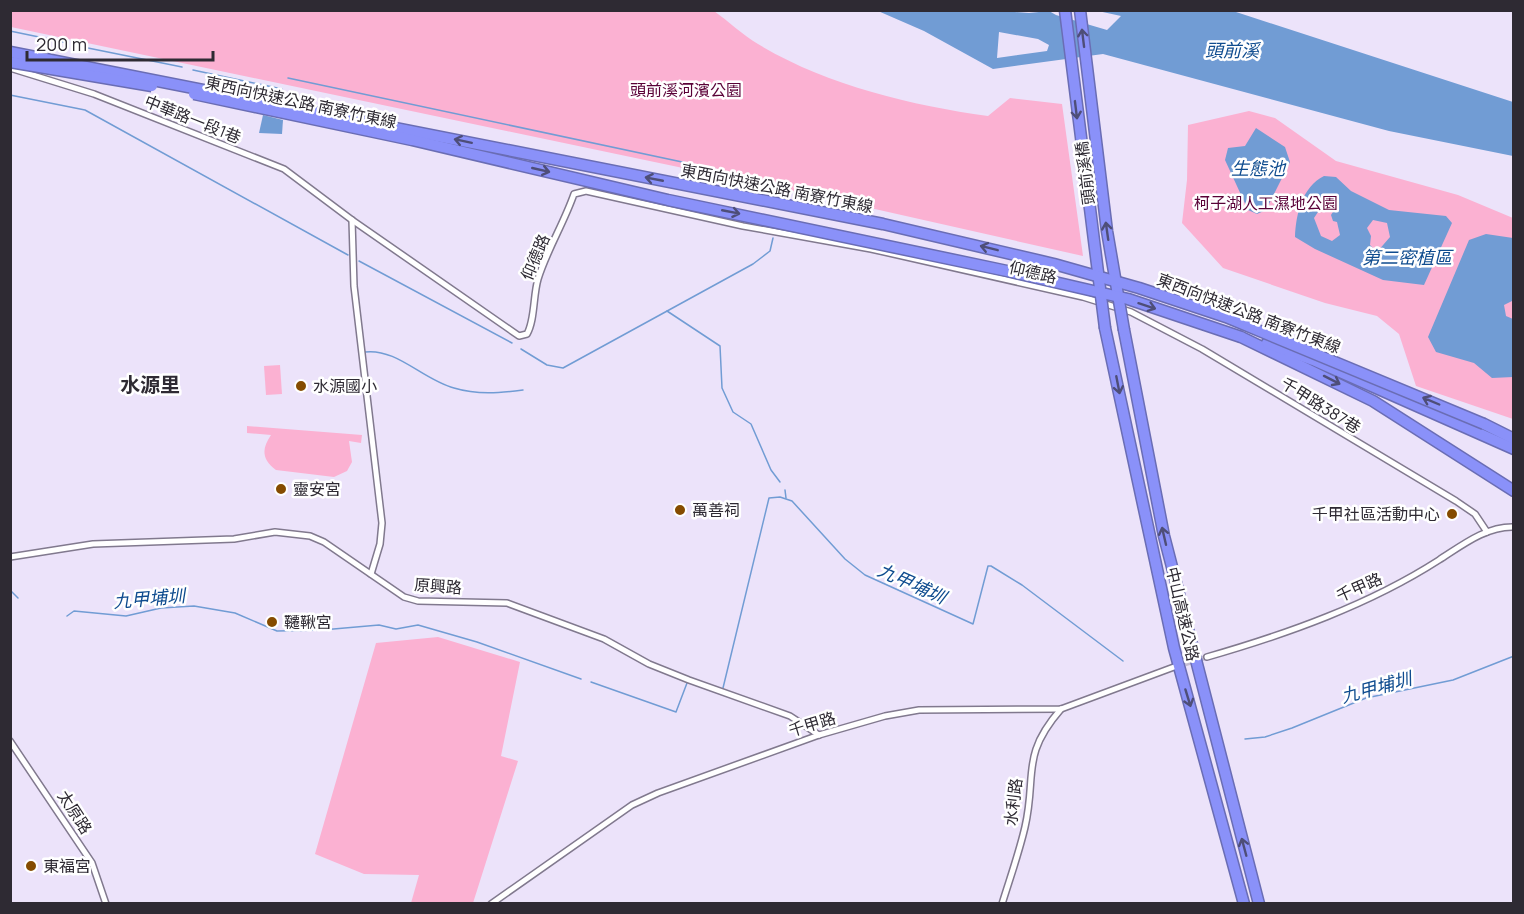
<svg xmlns="http://www.w3.org/2000/svg" width="1524" height="914" viewBox="0 0 1524 914" font-family="Manrope,'Noto Sans TC',sans-serif">
<rect width="100%" height="100%" fill="#ece3fa"/>
<!-- green -->
<g fill="#fbb1d2">
<path d="M10,11H714C728,21 743,35 758,44C826,85 911,105 988,116L1010,98L1062,104L1083,256L826,198L11,27Z"/>
<path d="M1249,111L1275,118L1336,161L1458,195L1513,218V419L1416,386L1399,334L1377,316L1325,303L1223,268L1182,223L1187,180L1188,125Z"/>
<path d="M280,365L282,394L266,395L264,366Z"/>
<path d="M247,426L362,435L361,443L349,441L352,462L347,471L334,477L276,470C261,459 262,448 271,435L247,433Z"/>
<path d="M438,637L520,662L501,756L518,761L473,903H411L419,875L364,874L315,854L376,643Z"/>
</g>
<!-- water -->
<g fill="#719cd4" fill-rule="evenodd">
<path d="M988,10L1029,13L1049,11L1056,15L1107,30L1121,16L1098,11H1233L1513,102V156L1389,131L1103,54L993,69L924,31L878,11ZM999,32L1038,39L1049,45L1047,51L997,58Z"/>
<path d="M263,115L283,120L282,134L259,133Z"/>
<path d="M1256,128L1285,147L1290,162L1266,210L1257,214L1248,210L1225,160L1228,148L1245,146Z"/>
<path d="M1324,176L1336,177L1351,191L1389,210L1446,216L1452,223L1424,285L1383,280L1315,249L1295,237C1296,214 1302,187 1324,176ZM1333,202L1336,207L1331,215L1333,221L1337,222L1340,235L1332,241L1321,236L1314,218L1320,209H1326ZM1373,220L1387,223L1390,237L1377,252L1370,245L1371,236L1367,228Z"/>
<path d="M1486,234L1513,238V297L1512,301L1504,305L1506,316L1513,319V377L1492,378L1474,363L1436,352L1428,337L1469,240Z"/>
</g>
<g fill="none" stroke-linecap="round" stroke-linejoin="round">
<!-- stream -->
<g stroke="#719cd4" stroke-width="1.5">
<path d="M10,31L68,43"/>
<path d="M78,46L182,67"/>
<path d="M193,70L282,89"/>
<path d="M288,78L715,169"/>
<path d="M10,95L85,110L348,255"/>
<path d="M726,172L784,186"/>
<path d="M359,261L512,343"/>
<path d="M667,311L720,346L722,388L733,412L751,424L771,470L780,482"/>
<path d="M521,349L547,365L563,368L753,264L770,251L773,238"/>
<path d="M365,352C397,348 423,380 454,388C477,395 500,393 523,390"/>
<path d="M785,490L786,498"/>
<path d="M10,590L18,598"/>
<path d="M67,616L74,611L126,616L161,608L194,606L235,613L277,631L322,630L379,625L396,629L418,625L477,642L581,679"/>
<path d="M591,682L676,712L687,683"/>
<path d="M723,688L769,498L780,497L792,501L845,559L865,575L973,624L988,566H991L1022,585L1123,661"/>
<path d="M1245,739L1265,737L1292,728L1366,698L1453,680L1514,656"/>
</g>
<!-- street-tunnel -->
<path stroke="#c6bed2" stroke-width="5" stroke-dasharray="5 2.5" stroke-linecap="butt" d="M1178,666L1207,657"/>
<!-- street casing -->
<g stroke="#81798e" stroke-width="8">
<g id="street">
<path d="M10,68L94,94L284,169L352,220L519,336L527,334C535,320 533,296 538,279C547,250 564,223 574,194L586,191L743,226L871,249L1083,297L1131,312L1202,349L1456,501L1475,514L1487,532"/>
<path d="M352,220L354,286L382,523L380,544L371,574"/>
<path d="M10,557L93,544L234,539L275,532L310,536L324,542L404,597L418,601L507,603L604,639L649,664L689,680L790,716L819,735"/>
<path d="M1207,657C1287,634 1369,605 1439,560C1461,546 1486,526 1514,527"/>
<path d="M10,741L92,863L106,904"/>
<path d="M491,904L632,805L658,793L819,735L885,716L919,710L1061,709L1174,667"/>
<path d="M1002,904C1010,878 1019,853 1025,827C1037,775 1020,756 1061,709"/>
</g>
</g>
<!-- highway casing -->
<g stroke="#6a6db4" stroke-width="13">
<g id="highway">
<path d="M1105,328L1174,648L1244,904"/>
<path d="M1124,330L1164,536L1259,904"/>
<path d="M1241,337L1373,401L1514,491"/>
<path d="M1267,343L1313,360L1514,449"/>
<path d="M1484,424L1514,439"/>
</g>
</g>
<!-- street -->
<use href="#street" stroke="#fff" stroke-width="5"/>
<!-- highway -->
<use href="#highway" stroke="#8a91f9" stroke-width="10"/>
<!-- highway-bridge casing -->
<g stroke="#6a6db4" stroke-width="13" stroke-linecap="butt">
<g id="highway-bridge">
<path d="M1065,10L1105,328"/>
<path d="M1080,10L1107,231L1124,330"/>
<path d="M10,52L883,224L1054,264L1139,288L1226,317L1484,424"/>
<path d="M10,62L152,86"/>
<path d="M194,94L412,140L668,200L1007,271L1128,299L1241,337"/>
</g>
</g>
<!-- highway-bridge -->
<use href="#highway-bridge" stroke="#8a91f9" stroke-width="10"/>
</g>
<!-- one-way arrows -->
<defs><path id="oneway-shaft" d="M-6 0H5M1.5-3L5.5 0L1.5 3" fill="none" stroke-width="1.6" stroke-linecap="round" stroke-linejoin="round" transform="scale(1.5)"/></defs>
<g stroke="#4e4e78">
<use href="#oneway-shaft" transform="translate(1083 38) rotate(-97)"/>
<use href="#oneway-shaft" transform="translate(1076 110) rotate(83)"/>
<use href="#oneway-shaft" transform="translate(463 141) rotate(-168)"/>
<use href="#oneway-shaft" transform="translate(541 170) rotate(13)"/>
<use href="#oneway-shaft" transform="translate(654 179) rotate(-169)"/>
<use href="#oneway-shaft" transform="translate(731 212) rotate(11)"/>
<use href="#oneway-shaft" transform="translate(1107 231) rotate(-98)"/>
<use href="#oneway-shaft" transform="translate(989 248) rotate(-166)"/>
<use href="#oneway-shaft" transform="translate(1147 306) rotate(18)"/>
<use href="#oneway-shaft" transform="translate(1332 380) rotate(27)"/>
<use href="#oneway-shaft" transform="translate(1118 385) rotate(79)"/>
<use href="#oneway-shaft" transform="translate(1431 401) rotate(-157)"/>
<use href="#oneway-shaft" transform="translate(1164 536) rotate(-103)"/>
<use href="#oneway-shaft" transform="translate(1188 698) rotate(73)"/>
<use href="#oneway-shaft" transform="translate(1244 847) rotate(-105)"/>
</g>
<!-- markers -->
<g fill="#854b00" stroke="#fff" stroke-width="2">
<circle cx="301" cy="386" r="6"/>
<circle cx="281" cy="489" r="6"/>
<circle cx="680" cy="510" r="6"/>
<circle cx="1452" cy="514" r="6"/>
<circle cx="272" cy="622" r="6"/>
<circle cx="31" cy="866" r="6"/>
</g>
<g text-anchor="middle" dominant-baseline="central" stroke-width="5" stroke-linejoin="round" paint-order="stroke">
<!-- park labels -->
<g font-size="16" fill="#590137" stroke="#fff">
<text x="686" y="90">頭前溪河濱公園</text>
<text x="1266" y="203">柯子湖人工濕地公園</text>
</g>
<!-- street labels -->
<g font-size="16" fill="#2e2a33" stroke="#fff">
<text transform="translate(301 102) rotate(12)">東西向快速公路 南寮竹東線</text>
<text transform="translate(193 119) rotate(22)">中華路一段1巷</text>
<text transform="translate(1085 173) rotate(-97)">頭前溪橋</text>
<text transform="translate(777 188) rotate(11)">東西向快速公路 南寮竹東線</text>
<text transform="translate(535 257) rotate(-67)">仰德路</text>
<text transform="translate(1033 272) rotate(13)">仰德路</text>
<text transform="translate(1249 313) rotate(21)">東西向快速公路 南寮竹東線</text>
<text transform="translate(1321 405) rotate(32)">千甲路387巷</text>
<text transform="translate(438 586) rotate(4)">原興路</text>
<text transform="translate(1359 587) rotate(-24)">千甲路</text>
<text transform="translate(1183 614) rotate(77)">中山高速公路</text>
<text transform="translate(812 724) rotate(-17)">千甲路</text>
<text transform="translate(1013 802) rotate(-83)">水利路</text>
<text transform="translate(75 812) rotate(57)">太原路</text>
</g>
<!-- poi labels -->
<g font-size="16" fill="#2e2a33" stroke="#fff" text-anchor="start">
<text x="313" y="386">水源國小</text>
<text x="293" y="489">靈安宮</text>
<text x="692" y="510">萬善祠</text>
<text x="1440" y="514" text-anchor="end">千甲社區活動中心</text>
<text x="284" y="622">韆鞦宮</text>
<text x="43" y="866">東福宮</text>
</g>
<!-- water labels -->
<g font-size="18" font-style="italic" fill="#0f4c8f" stroke="#fff">
<text x="1232" y="50">頭前溪</text>
<text x="1258" y="168">生態池</text>
<text x="1407" y="257">第二密植區</text>
<text transform="translate(912 583) rotate(24)">九甲埔圳</text>
<text transform="translate(149 598) rotate(-5)">九甲埔圳</text>
<text transform="translate(1376 687) rotate(-15)">九甲埔圳</text>
</g>
<!-- quarter labels -->
<g font-size="20" font-weight="bold" fill="#2e2a33" stroke="#fff">
<text x="150" y="384">水源里</text>
</g>
</g>
<!-- border -->
<rect width="1524" height="914" fill="none" stroke="#2e2a33" stroke-width="24"/>
<!-- scale -->
<path d="M27 51v9h186v-9" fill="none" stroke="#2e2a33" stroke-width="3"/>
<text x="36" y="51" font-size="18" fill="#2e2a33" stroke="#ffffff" stroke-width="4.5" paint-order="stroke">200 m</text>
</svg>
